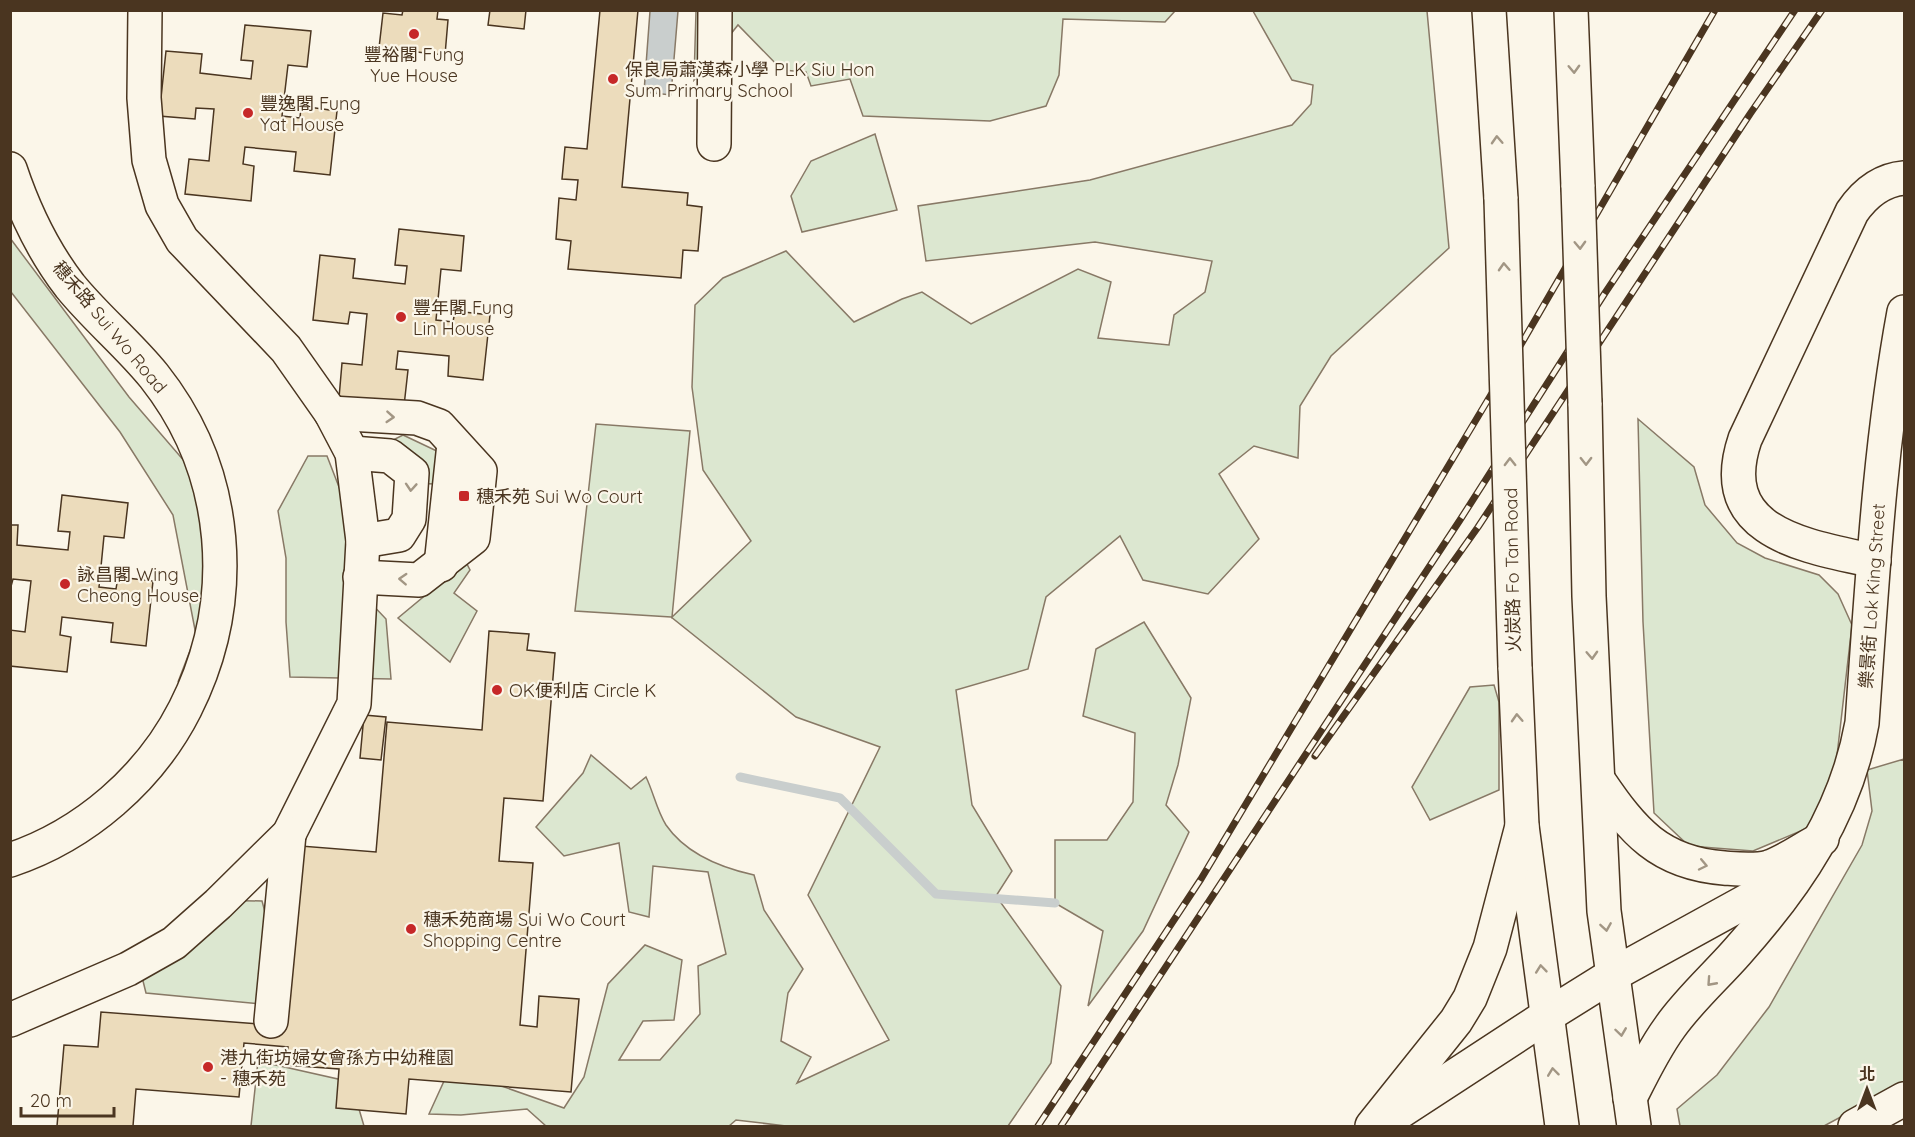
<svg xmlns="http://www.w3.org/2000/svg" width="1915" height="1137" viewBox="0 0 1915 1137" font-family="Quicksand,'Noto Sans TC',sans-serif">
<rect width="100%" height="100%" fill="#fbf6e9"/>
<!-- green -->
<g fill="#dce7d0" stroke="#887966" stroke-width="1.5">
<path d="M696,11H1175L1165,22L1063,19L1059,75L1046,106L990,121L863,116L850,79L811,86L806,72L782,70L738,25L694,80Z"/>
<path d="M1253,11H1427L1449,248L1331,356L1300,406L1298,458L1254,446L1219,474L1259,539L1208,594L1143,580L1120,536L1046,597L1028,669L956,690L972,805L1012,871L996,896L1061,986L1051,1063L1008,1126H786L736,1120L729,1126H546L527,1109L461,1115L429,1114L450,1068L564,1108L584,1077L608,984L645,945L682,960L674,1020L643,1021L619,1060H660L700,1014L698,966L726,954L708,872L653,866L649,917L629,912L619,843L564,856L536,827L583,773L591,755L631,789L646,777C653,791 657,811 666,825C686,854 722,868 754,875L764,910L803,969L788,993L781,1041L811,1057L797,1083L889,1040L808,895L880,747L796,717L671,617L575,611L596,424L690,431L672,617L751,541L703,470L692,387L695,305L723,278L786,251L854,322L902,299L922,292L971,324L1078,269L1111,282L1098,338L1169,345L1174,315L1205,292L1212,261L1095,242L926,261L918,206L1090,180L1292,125L1311,104L1313,85L1292,80Z"/>
<path d="M875,134L897,210L802,232L791,196L811,161Z"/>
<path d="M10,238L129,397L198,477L207,609L197,662L178,682L196,635L173,515L120,432L11,292Z"/>
<path d="M1638,419L1694,467L1705,505L1737,543L1765,558L1819,575L1838,594L1852,625L1835,773L1815,825L1753,851L1689,846L1654,813L1643,622Z"/>
<path d="M403,435L441,453L437,484L399,483L387,443Z"/>
<path d="M308,456H327L344,500L348,579L386,619L391,679L290,677L286,622V558L278,511Z"/>
<path d="M454,539L470,570L454,593L477,611L450,662L398,618L428,593Z"/>
<path d="M1144,622L1191,698L1178,765L1166,805L1189,832L1143,931L1088,1006L1103,931L1055,903V840H1107L1133,802L1135,733L1083,716L1096,649Z"/>
<path d="M1494,685L1499,702V790L1430,820L1412,787L1470,687Z"/>
<path d="M1904,759V1083L1824,1126H1680L1677,1109L1717,1075L1769,1007L1862,845L1872,811L1867,770Z"/>
<path d="M202,900L262,901L271,934L261,1004L146,993L142,977Z"/>
<path d="M258,1061L351,1082L364,1126H251Z"/>
</g>
<!-- water -->
<path fill="#c9cecd" stroke="#887966" stroke-width="1.5" d="M650,11H678L671,95L644,92Z"/>
<g fill="none" stroke-linecap="round" stroke-linejoin="round">
<!-- stream -->
<path stroke="#c9cecd" stroke-width="9" d="M740,777L840,798L936,894L1055,903"/>
</g>
<!-- building -->
<g fill="#ecdcbc" stroke="#4a3520" stroke-width="1.5">
<path d="M403,10H438L437,19L448,20L445,55L379,48L383,13L402,15Z"/>
<path d="M490,10H526L524,29L488,25Z"/>
<path d="M600,10H638L622,187L688,193L687,205L702,207L698,251L683,250L681,278L568,269L571,241L556,239L559,198L576,200L578,180L562,179L565,147L587,149Z"/>
<path d="M245,25L311,31L307,67L288,65L282,116L300,118L301,106L337,111L330,175L294,171L296,152L245,147L243,164L254,166L251,201L185,194L189,159L209,161L214,109L196,108L195,119L159,116L166,51L202,54L200,73L251,79L253,61L241,60Z"/>
<path d="M399,229L464,236L461,271L441,269L436,320L453,322L455,311L490,315L483,380L448,376L449,356L398,351L396,369L408,370L404,406L339,398L342,363L362,365L367,314L350,312L348,324L313,320L320,255L355,259L353,278L405,284L407,266L395,265Z"/>
<path d="M62,495L128,503L124,538L104,536L99,587L116,589L118,577L153,581L146,646L111,642L113,623L62,617L60,635L71,637L67,672L10,666V630L25,632L31,581L13,579L10,590V525H18L17,545L68,550L70,532L58,531Z"/>
<path d="M489,631L529,634L527,650L555,653L543,801L504,798L499,861L533,863L520,1025L537,1027L539,996L579,999L571,1092L409,1079L406,1114L336,1108L339,1069L286,1065L288,1047L244,1043L239,1097L136,1089L133,1126H57L64,1045L98,1047L101,1012L287,1026L301,846L376,852L387,722L482,730Z"/>
<path d="M364,715L386,717L381,760L360,758Z"/>
</g>
<g fill="none" stroke-linecap="round" stroke-linejoin="round">
<!-- minor casing -->
<g stroke="#4a3520" stroke-width="36">
<g id="minor">
<path d="M714,144L715,10"/>
<path d="M10,169C24,211 43,251 70,286C96,318 128,344 154,376C230,472 240,600 185,709C150,778 85,835 10,860"/>
<path d="M331,413L417,418L439,426L480,471L473,538L419,580L360,577"/>
<path d="M352,453L390,456L412,473L409,519L399,535L363,541"/>
<path d="M1874,561C1807,546 1713,534 1745,439L1852,212C1865,193 1881,180 1904,178"/>
<path d="M441,565L454,444"/>
<path d="M1614,974L1794,875"/>
<path d="M10,1020L128,969L174,943L218,904L289,834L354,704L363,541L352,453L331,413L286,349L182,240L162,205L149,160L144,98L145,10"/>
<path d="M271,1021L289,834"/>
<path d="M1630,1098C1642,1074 1654,1049 1670,1027C1689,1000 1715,977 1737,952C1797,885 1846,813 1862,723C1872,586 1879,448 1904,312"/>
</g>
</g>
<!-- major casing -->
<g stroke="#4a3520" stroke-width="36">
<g id="major">
<path d="M1489,10L1501,199"/>
<path d="M1571,10L1578,187"/>
<path d="M1585,403L1589,596L1604,911L1634,1126"/>
<path d="M1515,667L1522,826L1562,1126"/>
<path d="M1599,781C1633,831 1659,863 1724,868C1738,869 1755,871 1769,867C1787,861 1805,847 1822,839"/>
<path d="M1545,1017L1614,974"/>
</g>
</g>
<!-- highway casing -->
<g stroke="#4a3520" stroke-width="36">
<g id="highway">
<path d="M1392,1117L1545,1017"/>
<path d="M1372,1126L1456,1021L1470,998L1490,948L1522,826"/>
<path d="M1855,1126L1904,1099"/>
</g>
</g>
<!-- minor -->
<use href="#minor" stroke="#fbf6e9" stroke-width="33"/>
<!-- major -->
<use href="#major" stroke="#fbf6e9" stroke-width="33"/>
<!-- highway -->
<use href="#highway" stroke="#fbf6e9" stroke-width="33"/>
<!-- rail casing -->
<g stroke="#4a3520" stroke-width="7">
<g id="rail">
<path d="M1315,756L1478,527L1750,114L1822,10"/>
<path d="M1038,1126L1201,879L1516,353L1715,10"/>
<path d="M1061,1126L1460,520L1605,293L1795,10"/>
</g>
</g>
<!-- rail -->
<use href="#rail" stroke="#fbf6e9" stroke-width="4.5" stroke-dasharray="14" stroke-linecap="butt"/>
<!-- major-bridge casing -->
<g stroke="#4a3520" stroke-width="36" stroke-linecap="butt">
<g id="major-bridge">
<path d="M1578,187L1585,403"/>
<path d="M1501,199L1515,667"/>
</g>
</g>
<!-- major-bridge -->
<use href="#major-bridge" stroke="#fbf6e9" stroke-width="33"/>
</g>
<!-- one-way arrows -->
<defs><path id="oneway-chevron" d="M-2-3.5L2.5 0L-2 3.5" fill="none" stroke-width="1.6" stroke-linecap="round" stroke-linejoin="round" transform="scale(1.5)"/></defs>
<g stroke="#a29684">
<use href="#oneway-chevron" transform="translate(1574 69) rotate(88)"/>
<use href="#oneway-chevron" transform="translate(1497 140) rotate(-93)"/>
<use href="#oneway-chevron" transform="translate(1580 245) rotate(88)"/>
<use href="#oneway-chevron" transform="translate(1504 267) rotate(-93)"/>
<use href="#oneway-chevron" transform="translate(390 417) rotate(4)"/>
<use href="#oneway-chevron" transform="translate(1586 461) rotate(89)"/>
<use href="#oneway-chevron" transform="translate(1510 462) rotate(-91)"/>
<use href="#oneway-chevron" transform="translate(411 487) rotate(94)"/>
<use href="#oneway-chevron" transform="translate(403 579) rotate(-177)"/>
<use href="#oneway-chevron" transform="translate(1592 655) rotate(87)"/>
<use href="#oneway-chevron" transform="translate(1517 718) rotate(-93)"/>
<use href="#oneway-chevron" transform="translate(1703 865) rotate(12)"/>
<use href="#oneway-chevron" transform="translate(1606 927) rotate(81)"/>
<use href="#oneway-chevron" transform="translate(1541 969) rotate(-96)"/>
<use href="#oneway-chevron" transform="translate(1711 982) rotate(132)"/>
<use href="#oneway-chevron" transform="translate(1621 1032) rotate(82)"/>
<use href="#oneway-chevron" transform="translate(1553 1072) rotate(-97)"/>
</g>
<!-- markers -->
<g fill="#c62828" stroke="#fbf6e9" stroke-width="2">
<circle cx="414" cy="34" r="6"/>
<circle cx="613" cy="79" r="6"/>
<circle cx="248" cy="113" r="6"/>
<circle cx="401" cy="317" r="6"/>
<rect x="458" y="490" width="12" height="12" rx="3"/>
<circle cx="65" cy="584" r="6"/>
<circle cx="497" cy="690" r="6"/>
<circle cx="411" cy="929" r="6"/>
<circle cx="208" cy="1067" r="6"/>
</g>
<g text-anchor="middle" dominant-baseline="central" stroke-width="4.5" stroke-linejoin="round" paint-order="stroke">
<!-- poi labels -->
<g font-size="18" fill="#4a3520" stroke="#fbf6e9" text-anchor="start">
<text x="414" y="54" text-anchor="middle">豐裕閣 Fung<tspan x="414" dy="21">Yue House</tspan></text>
<text x="625" y="69">保良局蕭漢森小學 PLK Siu Hon<tspan x="625" dy="21">Sum Primary School</tspan></text>
<text x="260" y="103">豐逸閣 Fung<tspan x="260" dy="21">Yat House</tspan></text>
<text x="413" y="307">豐年閣 Fung<tspan x="413" dy="21">Lin House</tspan></text>
<text x="476" y="496">穗禾苑 Sui Wo Court</text>
<text x="77" y="574">詠昌閣 Wing<tspan x="77" dy="21">Cheong House</tspan></text>
<text x="509" y="690">OK便利店 Circle K</text>
<text x="423" y="919">穗禾苑商場 Sui Wo Court<tspan x="423" dy="21">Shopping Centre</tspan></text>
<text x="220" y="1057">港九街坊婦女會孫方中幼稚園<tspan x="220" dy="21">- 穗禾苑</tspan></text>
</g>
<!-- street labels -->
<g font-size="18" fill="#4a3520" stroke="#fbf6e9">
<text transform="translate(110 327) rotate(50)">穗禾路 Sui Wo Road</text>
<text transform="translate(1512 570) rotate(-91)">火炭路 Fo Tan Road</text>
<text transform="translate(1872 596) rotate(-86)">樂景街 Lok King Street</text>
</g>
</g>
<!-- border -->
<rect width="1915" height="1137" fill="none" stroke="#4a3520" stroke-width="24"/>
<!-- north arrow -->
<g transform="translate(1867 1089)" stroke="#fbf6e9" stroke-width="4.5" paint-order="stroke">
<path d="M0-4.5L10 22L0 15L-10 22Z" fill="#4a3520"/>
<text y="-9" font-size="16" font-weight="bold" text-anchor="middle" fill="#4a3520">北</text>
</g>
<!-- scale -->
<path d="M21 1107v9h93v-9" fill="none" stroke="#4a3520" stroke-width="3"/>
<text x="30" y="1107" font-size="18" fill="#4a3520" stroke="#fbf6e9" stroke-width="4.5" paint-order="stroke">20 m</text>
</svg>
